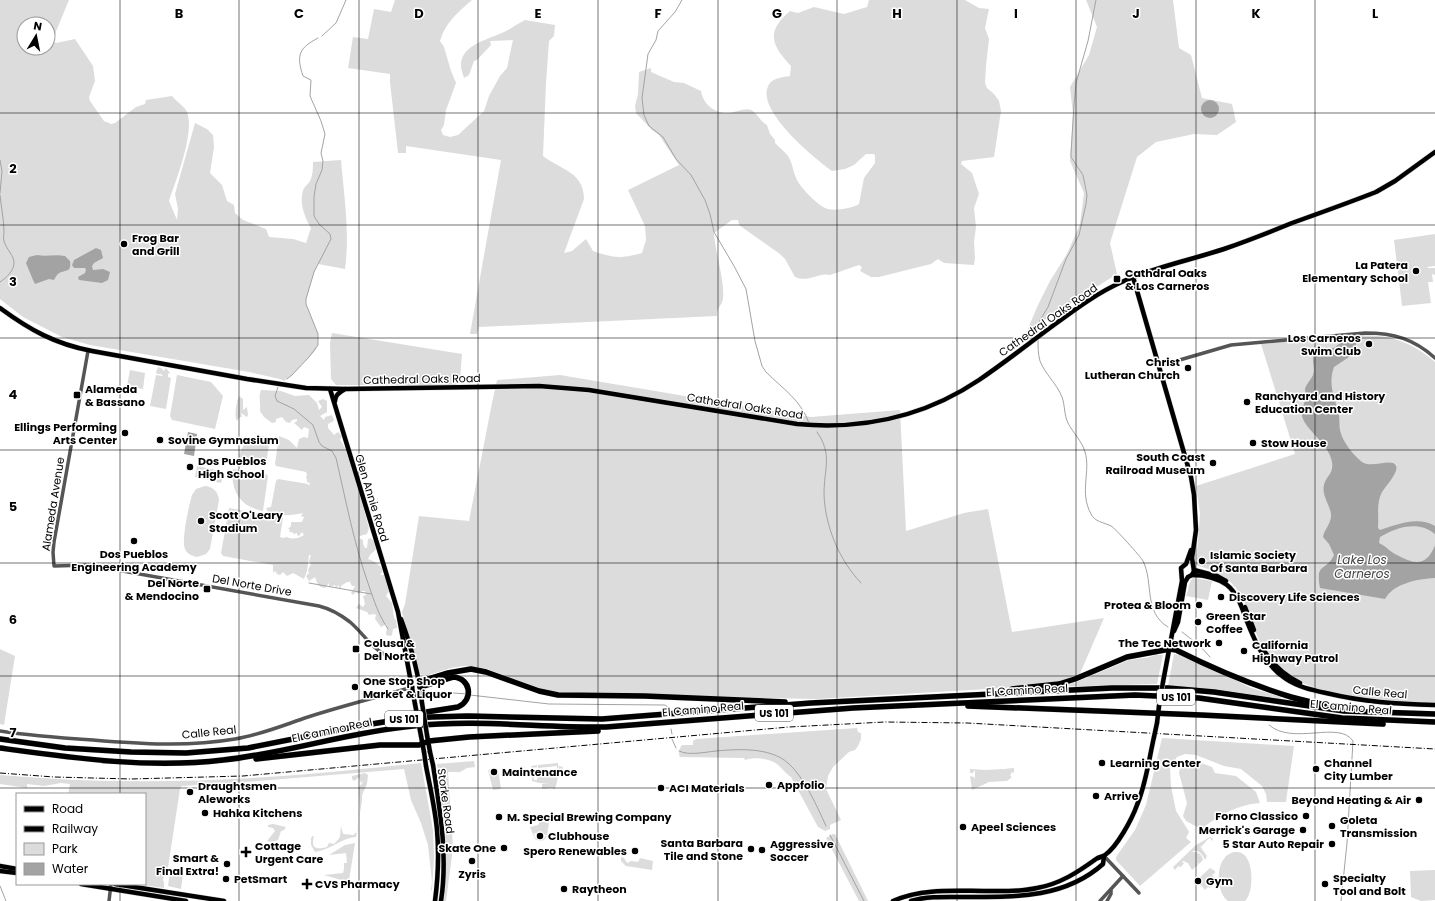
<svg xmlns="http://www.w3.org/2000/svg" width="1435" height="901" viewBox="0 0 1435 901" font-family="Poppins,sans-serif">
<rect width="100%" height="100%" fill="#fff"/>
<!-- green -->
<g fill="#dcdcdc" fill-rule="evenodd">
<path d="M0,0H69L52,41L56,43L75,39L93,66L95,81L89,97L90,101L104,121L111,124L115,123L136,107L145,104L146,100L172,96C176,101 185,107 187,112C195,133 176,180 169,201L177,220L178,209L175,194L195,123L207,129L213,135L214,147L210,173L222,185L227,201L234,205L235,213L243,220L266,229L269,237L293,239L306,243L311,228C305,218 299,203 303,191C304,186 308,185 310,181C313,175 313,168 313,162L341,160C344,196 350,233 345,269L318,264L314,272L306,299V304L318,334V345L315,351L292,375L284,381L280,379L249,372L90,345L62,337L23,317L0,299ZM24,24H48V48H24Z"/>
<path d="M395,0H472C458,12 445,23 440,41L444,47L451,71L456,83L446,110L444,125L441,130L443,135L450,137L458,135L484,111L489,96L500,76L507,68L513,40L490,41L491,45L477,60L474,61L469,75L464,78C463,74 461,70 461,66C460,44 491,39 506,31C512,28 519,23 525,20L555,25L554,36L549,41L546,83L543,156C561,170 584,172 584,199L564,253L572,251L586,239L593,251C614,258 620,259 642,253L646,240L645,226L628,190L679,165L659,135L652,130L636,113L635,106L638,94L639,72L651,68V72L674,82L684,83L701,91C703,103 713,113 727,113C733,113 746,107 751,110C757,113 760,121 767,125L770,134L775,140V143C779,147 785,152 788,156C793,164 793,172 797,180C801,188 819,207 828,209C835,211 853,208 859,204L864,178L875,163V156L874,154H866L854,165L845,169L832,171C815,159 751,107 770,83C774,78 784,77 790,76L791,66C772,46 765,32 790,11L798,13L814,7L844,14L867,7L869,0H965L979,8L989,9L985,28L989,39L986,66L985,83L987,88L994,94L999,101L1001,111L994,157L962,161L961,164L972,173L979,194L974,208L976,227L974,242L975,258L974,265L944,263L938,259L931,264L879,277H871L860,271L862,267L859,265L830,275C818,272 809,283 795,277L785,259L780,254L739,225L738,220H732L714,233C715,251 725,282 723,299C722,305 716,309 717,316L479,327L477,334H470L501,160L406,146V153H398L390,82V74L348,68L353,37L368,39L374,9L391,12Z"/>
<path d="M1086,0H1173L1179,48L1191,55L1202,98L1232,104L1236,122L1217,135L1194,134L1156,142L1137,157L1110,243L1117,274L1027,331L1038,305L1050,281L1067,254L1080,224L1084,193L1070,161L1073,114L1070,87L1089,55L1097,27Z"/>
<path d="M1435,234V266L1427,267L1428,268H1435V275L1432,274L1433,282H1428L1431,303L1402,306L1394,240Z"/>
<path d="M332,333L462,354L460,379L456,385H336L331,379L330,343Z"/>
<path d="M1362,335C1367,336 1373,335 1378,336C1400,338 1418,347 1435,362V703C1391,701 1317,700 1282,670C1277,666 1272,660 1268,655C1247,628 1251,586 1215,573L1214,571L1196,565L1200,514L1196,486L1295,454L1261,344Z"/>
<path d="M158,367L161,368L164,371L165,369L166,368L170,373L168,374V377L171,378L166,409L150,406L156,375L163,376L161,374H157L156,372Z"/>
<path d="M130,370L145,373L143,389L127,386Z"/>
<path d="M177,375L211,382L223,396L215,429L172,420L170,416Z"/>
<path d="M560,375L811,417L900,410L906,531L964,513L988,509L1012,632L1104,618L1079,676L1063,681L1040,686L816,699L568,694L541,689L487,669L476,667L463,666L451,668L426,676L422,675L419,672L402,612L405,604L419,516L469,521L492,403L497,380Z"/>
<path d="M261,390L281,391L295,396L309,395L317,403L319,410L322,407L318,401L323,399L327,401V412L320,416L324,420L325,417L332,415L334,420L332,422L328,424V428L334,435L338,432L342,436L340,440C350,451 364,511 369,528L367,534L360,536L359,538L363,540V544L365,548H367L368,539L371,538L374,542L376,549L370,555L368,559C374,561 381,565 383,571L380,575H385L389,591L386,596L392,603L394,618L396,620L397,628L393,629L392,635L390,636L386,635V632L387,629L386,624L381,627L375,619L376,615L374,614L369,615L367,612L356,608L359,604L363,607L365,604L363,596L366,595L365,591H362L358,594L356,592L353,595L351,593L355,586H352L350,582H347L341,586V589L339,588V585L336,588L335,585L329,587V583L325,588C318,587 317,583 315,577L309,581L306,576L309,573L308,570L311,564L309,561L311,555H309L307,571L304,579L293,573L287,576L283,572L280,575L277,574L275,571L273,573V565L223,556L221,553L229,508L283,518L280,537L283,538L287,537C292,540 300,538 304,535L302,532L299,536L297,535V533L294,534L292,532H289L290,530L288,529L291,526V522H302L304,517L301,516L303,513C288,516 283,516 268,512L266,508L271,507L276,481L278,479L308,484L309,486L310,483L307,482V479L306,478L307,475L306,472L276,466L275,464L279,436L289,440L297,448L299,439L304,437L308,438L309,429L304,427L302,430L294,423L297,421V419L292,420L290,423L286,422L282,417L276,419V422L272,423L264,417L260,411C261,403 258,398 261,390Z"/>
<path d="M239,396L243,399V410L247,407L248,415L247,417L241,413L242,417H240L237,421C234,416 236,403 239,396Z"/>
<path d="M262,436L270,438L266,464L264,465L238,461C240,447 247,437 262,436Z"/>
<path d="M197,466L224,472L221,483L195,477Z"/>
<path d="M233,469L266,474L268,476L263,511C241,507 230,491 233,469Z"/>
<path d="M205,486C214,487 218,492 219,500L210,549L206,554L197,557C192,556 187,554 185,549C181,541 189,505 192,495L196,489Z"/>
<path d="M1193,578L1212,581L1208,600L1186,596C1189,590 1188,582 1193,578Z"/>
<path d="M0,649L15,656L4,725L0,724Z"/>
<path d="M1174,654L1181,655L1199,663L1201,665L1211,668L1251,688L1281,697V699L1221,690L1168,686Z"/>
<path d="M1155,655H1163L1157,684L1054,687L1074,683L1129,660C1138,658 1147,659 1155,655Z"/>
<path d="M857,728L858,732L861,733V739L858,746L855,750L849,752L833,767L828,776L826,789L841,820L830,825V829L825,831L818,827L791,777C785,773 782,768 777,764C769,758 754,757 745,760L744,758L680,757C678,753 679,749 682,745H693V741L696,739Z"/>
<path d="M1162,738L1294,746L1286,802H1267L1266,794L1262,786L1241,769L1224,766L1196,755L1185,754L1177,757L1170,767L1171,786L1176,811L1188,830L1189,832L1186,838L1191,842L1140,886L1116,860V857L1135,830L1146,805Z"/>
<path d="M1186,760H1193L1212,767L1215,773L1236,776L1256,792L1260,803C1236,805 1220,815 1201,829L1186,821L1183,816L1187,803L1179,773L1181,764Z"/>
<path d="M474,761L475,767L467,768L460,772H448L453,848L446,901H444L446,870L445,827L437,764Z"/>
<path d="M421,763L433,830L434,857L432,891L431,890L432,882L428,845L421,823L411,800L404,769L258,781L182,786L180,789L167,874L164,876L163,880L164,883V888L136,884H145V794H68L70,784L61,783L44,786L43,794L44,786L27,784V788L0,784V775C89,783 178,783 267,777C319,774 370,768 421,763Z"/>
<path d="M558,763L559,772V766L563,767L561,777H559V774L555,789H553L552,787V788L542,789V784H549L539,783V778V783L532,781L531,766L537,765V767L533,768L534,780H537V777L557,775V766L538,768V765Z"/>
<path d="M1014,768V773L1012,772L1010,776L1012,777L1007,781L989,782L972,790L970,776L974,777L975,779V771H974L973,773H970V769L985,770L1003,769L1004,770V769Z"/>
<path d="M498,769L501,789L493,790L488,770Z"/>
<path d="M365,773L368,775L367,784L362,795V801L356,837C341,838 330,850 315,852L311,845V838L313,836H314C311,848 315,850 327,847L329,843L334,844C336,842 340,838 340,836L341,826L343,834L354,835L355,833H357L360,811L359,787L364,781L361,783L359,777L354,781L352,779V776Z"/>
<path d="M540,821L549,823L547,835L534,833L535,838H544L545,836H547L544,840L540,841L535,839L530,827L538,825Z"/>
<path d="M273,824L286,827L284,830L281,831L278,840L272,842L267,841L275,831L273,828L268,827V825Z"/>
<path d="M833,834H835L868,901H859L826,838Z"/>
<path d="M1210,837L1213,839L1212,841L1210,838L1207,840L1201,847L1199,845L1207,856L1205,860C1203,855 1199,850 1193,851L1191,852C1197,851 1202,854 1203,860L1199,864L1197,863L1198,865L1192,870L1188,863L1183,861L1182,862L1184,863L1181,867L1178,866L1179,865L1175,870L1173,867L1196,845Z"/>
<path d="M355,843L349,880L348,882L324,875L343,873L344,869V863H347L346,853L329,855L345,845Z"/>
<path d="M1234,852C1237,852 1240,852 1243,854C1254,861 1254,893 1245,901H1228C1217,893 1216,868 1224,859C1226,855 1230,853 1234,852Z"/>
<path d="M621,857L624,858L627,863L631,861L638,862L640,858L653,861L652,870L626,866L621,861Z"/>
<path d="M1210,868L1215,871V873L1212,875L1217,880L1210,888L1208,887L1205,890L1197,880Z"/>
<path d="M1435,870V900L1421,901L1411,897L1410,871Z"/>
<path d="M170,872L183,874L181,889L168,886Z"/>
</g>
<!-- water -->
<g fill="#a3a3a3">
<circle cx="1210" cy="109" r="9"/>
<path d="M96,248L101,250L103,258L94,263L92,266L93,270L103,269L110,272L108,280L102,283L79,280L78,277L85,273L86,270L85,268H74L72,265L74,260Z"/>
<path d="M37,255C46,257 55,254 65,256L70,261C72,274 64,269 58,274C56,276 55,278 54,280L49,279L35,284L33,280L26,263L29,257Z"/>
<path d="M1345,339L1356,343L1355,353L1334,367C1328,384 1334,395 1338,411C1340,417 1339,424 1340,430C1342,441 1353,455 1362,462C1371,469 1393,457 1396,466C1399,472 1386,486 1382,492C1376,503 1379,516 1378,528L1380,530C1398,524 1418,516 1435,526V534C1419,520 1396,527 1380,537L1379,543C1386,546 1390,552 1397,555C1415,565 1427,566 1435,545V578C1418,579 1394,583 1385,599L1320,588C1315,562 1326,572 1334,555L1329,544L1323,537C1324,530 1330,525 1331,517C1332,507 1321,496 1324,485C1326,476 1334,474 1332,462C1329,443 1305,430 1302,416C1301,410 1305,404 1305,398C1306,395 1305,392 1305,389C1306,384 1311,380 1313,375C1316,365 1309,360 1317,349L1334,348Z"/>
<path d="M188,432L197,434L194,456L184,454Z"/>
</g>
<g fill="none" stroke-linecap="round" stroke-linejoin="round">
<!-- stream -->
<g stroke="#a3a3a3" stroke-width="1">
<path d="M682,0L675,12L658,31L656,40L648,54L642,98L644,115L649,126L663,137L676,159L691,175L705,200L710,214L714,232L734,266L746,289L755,341L762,366L766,372C783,389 801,400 809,423"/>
<path d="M322,36L336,23L346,0"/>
<path d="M0,160L2,171L0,193"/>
<path d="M0,195C1,207 4,219 4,232C4,235 3,237 4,241C6,249 14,255 14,263C14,271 6,278 0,282"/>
<path d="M1038,334L1040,320L1048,307L1066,259L1079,235L1086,204L1087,195L1083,175L1071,157V153L1074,105L1076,83L1088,41L1096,0"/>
<path d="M1038,340C1038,347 1038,354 1040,361C1045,374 1057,384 1062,397C1065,405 1064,415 1068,423C1073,433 1082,441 1085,452C1091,471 1079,492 1091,514C1095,522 1103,522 1111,526C1115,528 1141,557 1143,561C1154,583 1143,612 1168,627"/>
<path d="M287,379L292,375L309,357L318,345V334L306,304V299L314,272L331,239L330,234L319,224L314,216V197L316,184L322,170L323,161L321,153L325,134L321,121L310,96L311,80L303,76C296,55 299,48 318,38"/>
<path d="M278,387L275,396L277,401L294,409L313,425L319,442L322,446L332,451L336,458C346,501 354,544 369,586C374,601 379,616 388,629"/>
<path d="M817,432C833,455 824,468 824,494C825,526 839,560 861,583"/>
<path d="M309,583L371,594"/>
<path d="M1182,632L1199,645L1210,657"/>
<path d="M441,692L467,694"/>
<path d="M470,695L549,704L665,705L669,708L670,711"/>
<path d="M1269,725C1293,746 1339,720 1353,741L1347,843L1341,901"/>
<path d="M671,729L672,734"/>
<path d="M672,739L676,748"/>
<path d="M679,751C689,756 705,752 716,751C738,749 770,747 788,763C804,777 817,806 826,826"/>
<path d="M830,835L864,901"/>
<path d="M0,886L6,901"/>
</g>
<!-- major casing -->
<g stroke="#dbdbdb" stroke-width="5.5">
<g id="major">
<path d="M1133,277L1191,477L1194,495L1196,530L1192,558L1194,571L1192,575L1188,577L1185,582L1178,622L1174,631"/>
<path d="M0,308C30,330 55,344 92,351L247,379L306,388L345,389L539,386L589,390L797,424C863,430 924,417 979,380C1001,365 1022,349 1043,333C1069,314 1094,294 1124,281C1155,267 1191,260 1224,249C1247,241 1270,232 1292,223C1320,213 1348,203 1376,192L1395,181L1435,152"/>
<path d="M330,389L398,612L415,704"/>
<path d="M335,401C335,395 339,393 345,389"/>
<path d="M1194,570L1217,576L1226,581"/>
<path d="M1192,575C1204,575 1217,578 1227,585C1237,593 1242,607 1246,619C1255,642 1265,665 1286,679C1298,687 1312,690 1326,693C1364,702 1396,704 1435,705"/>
<path d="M1245,607L1254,630"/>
<path d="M401,619C411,646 419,675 422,703"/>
<path d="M1263,649C1272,664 1284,675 1300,683"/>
<path d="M1163,682L1182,581L1181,568L1186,564L1191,550"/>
<path d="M1157,723L1159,706"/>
<path d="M427,735L430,752"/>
<path d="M421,736L424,752"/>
<path d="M433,765C440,810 448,856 441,901"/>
<path d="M426,766C430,787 435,808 437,830C439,853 438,878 435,901"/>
<path d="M0,866L17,869"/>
<path d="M0,871L17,873"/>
<path d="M81,884L186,901"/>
<path d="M115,884L224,901"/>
<path d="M893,901C922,888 955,891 986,891C1003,891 1020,892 1037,888C1060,884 1078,872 1096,859C1099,857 1102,857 1105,855C1117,847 1132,819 1137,805C1146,784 1149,759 1154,737"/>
<path d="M911,901C928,896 946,897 963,897C1013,897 1064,899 1103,864L1104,856"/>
</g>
</g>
<!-- highway casing -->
<g stroke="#dbdbdb" stroke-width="6">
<g id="highway">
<path d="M419,682L448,673L471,669L486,672L539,691L558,695L645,696L785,702"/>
<path d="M1012,689L1059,684L1075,679L1127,657L1170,649L1176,650C1212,668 1252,685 1291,697C1304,701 1317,703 1330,706"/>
<path d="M968,706L1201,715L1383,724"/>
<path d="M401,716L458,707C474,700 471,678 453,677L420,687"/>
<path d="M0,739L65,748L131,752L186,753L248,748L359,726L396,720L431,717L468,716L602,719L811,703L1112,688H1168L1214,692L1344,711L1435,714"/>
<path d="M0,748C73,758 149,769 223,760C287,753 349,732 413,726C477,719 542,728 606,727L853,708L1135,695L1199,698L1342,718L1435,722"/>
<path d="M256,759L380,745H419L429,741L469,737L598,731"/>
</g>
</g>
<!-- minor -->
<g stroke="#555" stroke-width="3.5">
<path d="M88,351L54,542L53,552L54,566L89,565L319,606C331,609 341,615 350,622C367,636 380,664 406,656"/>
<path d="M1159,366L1231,345L1365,333C1394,333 1414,339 1435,358"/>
<path d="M0,731C31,736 62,738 93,740C141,744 188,747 235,739C260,735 284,725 308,717C342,706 378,697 413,687"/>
<path d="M1104,856L1139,893"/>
<path d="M109,901L111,884"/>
<path d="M1100,901L1123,876"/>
<path d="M1107,901L1111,894V890"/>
</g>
<!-- major -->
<use href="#major" stroke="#000" stroke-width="4.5"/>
<!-- highway -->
<use href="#highway" stroke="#000" stroke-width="5.5"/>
<!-- rail -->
<path stroke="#000" stroke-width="1" stroke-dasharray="6 2 1 2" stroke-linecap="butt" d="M0,773L54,777L131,779L243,776L789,727L885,722L967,723L1435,749"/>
<!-- major-bridge casing -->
<g stroke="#dbdbdb" stroke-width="5.5" stroke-linecap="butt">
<g id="major-bridge">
<path d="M422,703L427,735"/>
<path d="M415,704L421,736"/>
<path d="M1159,706L1163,682"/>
<path d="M1154,737L1157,723"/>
<path d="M424,752L426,766"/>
<path d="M430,752L433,765"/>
</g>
</g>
<!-- major-bridge -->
<use href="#major-bridge" stroke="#000" stroke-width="4.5"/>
</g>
<!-- grid -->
<path fill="none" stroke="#000" stroke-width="1" stroke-opacity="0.55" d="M120,0V794M239,0V901M359,0V901M478,0V901M598,0V901M718,0V901M837,0V901M957,0V901M1076,0V901M1196,0V901M1315,0V901M0,113H1435M0,225H1435M0,338H1435M0,450H1435M0,563H1435M0,676H1435M0,788H1435M120,884V901"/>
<!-- markers -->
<g fill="#000" stroke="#fff" stroke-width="1.5">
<circle cx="124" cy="244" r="4"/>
<circle cx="1416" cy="271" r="4"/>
<rect x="1113" y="275" width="8" height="8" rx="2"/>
<circle cx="1369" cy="344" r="4"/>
<circle cx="1188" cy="368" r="4"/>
<rect x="73" y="391" width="8" height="8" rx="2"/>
<circle cx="1247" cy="402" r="4"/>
<circle cx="125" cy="433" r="4"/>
<circle cx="160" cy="440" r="4"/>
<circle cx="1253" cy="443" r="4"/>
<circle cx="1213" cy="463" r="4"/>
<circle cx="190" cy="467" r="4"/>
<circle cx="201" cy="521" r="4"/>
<circle cx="134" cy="541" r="4"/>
<circle cx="1202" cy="561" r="4"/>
<rect x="203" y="585" width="8" height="8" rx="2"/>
<circle cx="1221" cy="597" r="4"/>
<circle cx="1199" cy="605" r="4"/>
<circle cx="1198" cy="622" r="4"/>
<circle cx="1219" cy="643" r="4"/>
<rect x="352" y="645" width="8" height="8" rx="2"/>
<circle cx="1244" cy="651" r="4"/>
<circle cx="355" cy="687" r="4"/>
<circle cx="1102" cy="763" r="4"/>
<circle cx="1316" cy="769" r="4"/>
<circle cx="494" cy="772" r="4"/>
<circle cx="769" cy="785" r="4"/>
<circle cx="661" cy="788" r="4"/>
<circle cx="190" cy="792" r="4"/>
<circle cx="1096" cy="796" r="4"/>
<circle cx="1419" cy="800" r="4"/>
<circle cx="205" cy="813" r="4"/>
<circle cx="1306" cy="816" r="4"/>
<circle cx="499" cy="817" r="4"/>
<circle cx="1332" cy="826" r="4"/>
<circle cx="963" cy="827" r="4"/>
<circle cx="1303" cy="830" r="4"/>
<circle cx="540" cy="836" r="4"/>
<circle cx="1332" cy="844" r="4"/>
<circle cx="504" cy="848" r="4"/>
<circle cx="751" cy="849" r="4"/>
<circle cx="762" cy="850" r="4"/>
<circle cx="635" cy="851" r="4"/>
<path d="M244 846h4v4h4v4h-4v4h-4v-4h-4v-4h4z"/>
<circle cx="472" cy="861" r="4"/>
<circle cx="227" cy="864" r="4"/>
<circle cx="226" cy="879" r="4"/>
<circle cx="1198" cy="881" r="4"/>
<path d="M305 878h4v4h4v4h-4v4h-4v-4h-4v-4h4z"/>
<circle cx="1325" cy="884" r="4"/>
<circle cx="564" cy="889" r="4"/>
</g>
<g text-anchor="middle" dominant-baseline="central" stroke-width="3" stroke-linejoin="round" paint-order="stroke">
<!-- shield labels -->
<g fill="#fff" stroke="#4c4c4c" stroke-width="1">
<rect x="1157" y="689" width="38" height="16" rx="3"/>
<rect x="755" y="705" width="38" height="16" rx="3"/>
<rect x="385" y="711" width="38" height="16" rx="3"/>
</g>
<g font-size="10" font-weight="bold" fill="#000">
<text x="1176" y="697">US 101</text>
<text x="774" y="713">US 101</text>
<text x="404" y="719">US 101</text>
</g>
<!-- poi labels -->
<g font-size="11" font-weight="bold" fill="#000" stroke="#fff" text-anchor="start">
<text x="132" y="238">Frog Bar<tspan x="132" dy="13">and Grill</tspan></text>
<text x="1408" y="265" text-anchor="end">La Patera<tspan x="1408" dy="13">Elementary School</tspan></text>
<text x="1125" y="273">Cathdral Oaks<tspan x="1125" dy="13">&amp; Los Carneros</tspan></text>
<text x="1361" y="338" text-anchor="end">Los Carneros<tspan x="1361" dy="13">Swim Club</tspan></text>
<text x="1180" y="362" text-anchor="end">Christ<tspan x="1180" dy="13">Lutheran Church</tspan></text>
<text x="85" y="389">Alameda<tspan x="85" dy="13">&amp; Bassano</tspan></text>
<text x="1255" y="396">Ranchyard and History<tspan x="1255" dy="13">Education Center</tspan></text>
<text x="117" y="427" text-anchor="end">Ellings Performing<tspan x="117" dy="13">Arts Center</tspan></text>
<text x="168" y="440">Sovine Gymnasium</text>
<text x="1261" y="443">Stow House</text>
<text x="1205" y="457" text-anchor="end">South Coast<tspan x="1205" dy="13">Railroad Museum</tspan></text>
<text x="198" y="461">Dos Pueblos<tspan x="198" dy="13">High School</tspan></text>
<text x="209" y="515">Scott O'Leary<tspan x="209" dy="13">Stadium</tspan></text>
<text x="134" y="554" text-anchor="middle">Dos Pueblos<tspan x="134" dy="13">Engineering Academy</tspan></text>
<text x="1210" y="555">Islamic Society<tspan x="1210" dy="13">Of Santa Barbara</tspan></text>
<text x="199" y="583" text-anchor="end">Del Norte<tspan x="199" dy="13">&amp; Mendocino</tspan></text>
<text x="1229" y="597">Discovery Life Sciences</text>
<text x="1191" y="605" text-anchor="end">Protea &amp; Bloom</text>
<text x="1206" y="616">Green Star<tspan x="1206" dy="13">Coffee</tspan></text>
<text x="364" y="643">Colusa &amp;<tspan x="364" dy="13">Del Norte</tspan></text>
<text x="1211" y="643" text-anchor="end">The Tec Network</text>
<text x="1252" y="645">California<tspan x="1252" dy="13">Highway Patrol</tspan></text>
<text x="363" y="681">One Stop Shop<tspan x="363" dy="13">Market &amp; Liquor</tspan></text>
<text x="1110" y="763">Learning Center</text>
<text x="1324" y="763">Channel<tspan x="1324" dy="13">City Lumber</tspan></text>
<text x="502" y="772">Maintenance</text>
<text x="777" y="785">Appfolio</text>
<text x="198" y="786">Draughtsmen<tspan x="198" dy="13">Aleworks</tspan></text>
<text x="669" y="788">ACI Materials</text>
<text x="1104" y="796">Arrive</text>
<text x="1411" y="800" text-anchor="end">Beyond Heating &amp; Air</text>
<text x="213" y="813">Hahka Kitchens</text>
<text x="1298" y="816" text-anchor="end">Forno Classico</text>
<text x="507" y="817">M. Special Brewing Company</text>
<text x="1340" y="820">Goleta<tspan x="1340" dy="13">Transmission</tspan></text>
<text x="971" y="827">Apeel Sciences</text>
<text x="1295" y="830" text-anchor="end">Merrick's Garage</text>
<text x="548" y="836">Clubhouse</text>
<text x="743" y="843" text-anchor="end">Santa Barbara<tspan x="743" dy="13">Tile and Stone</tspan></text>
<text x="770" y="844">Aggressive<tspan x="770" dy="13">Soccer</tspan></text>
<text x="1324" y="844" text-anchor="end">5 Star Auto Repair</text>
<text x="255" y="846">Cottage<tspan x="255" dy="13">Urgent Care</tspan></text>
<text x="496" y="848" text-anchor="end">Skate One</text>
<text x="627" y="851" text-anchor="end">Spero Renewables</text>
<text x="219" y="858" text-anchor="end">Smart &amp;<tspan x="219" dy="13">Final Extra!</tspan></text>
<text x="472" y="874" text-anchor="middle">Zyris</text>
<text x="1333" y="878">Specialty<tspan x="1333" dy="13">Tool and Bolt</tspan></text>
<text x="234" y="879">PetSmart</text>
<text x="1206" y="881">Gym</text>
<text x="315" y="884">CVS Pharmacy</text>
<text x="572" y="889">Raytheon</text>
</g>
<!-- street labels -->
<g font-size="11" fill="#000" stroke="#fff">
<text transform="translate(1048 320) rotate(-35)">Cathedral Oaks Road</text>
<text transform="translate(422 379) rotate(-1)">Cathedral Oaks Road</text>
<text transform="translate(745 406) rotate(9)">Cathedral Oaks Road</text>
<text transform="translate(372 498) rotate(73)">Glen Annie Road</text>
<text transform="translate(53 504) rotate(-81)">Alameda Avenue</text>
<text transform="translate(252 585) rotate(10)">Del Norte Drive</text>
<text transform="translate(1027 690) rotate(-3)">El Camino Real</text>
<text transform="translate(1380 692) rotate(5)">Calle Real</text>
<text transform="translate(1351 707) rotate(5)">El Camino Real</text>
<text transform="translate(703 709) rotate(-5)">El Camino Real</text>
<text transform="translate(332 730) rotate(-12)">El Camino Real</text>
<text transform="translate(209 732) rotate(-6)">Calle Real</text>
<text transform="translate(446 801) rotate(82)">Storke Road</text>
</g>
<!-- water labels -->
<g font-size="12" font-style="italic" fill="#444" stroke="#fff">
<text x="1362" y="559">Lake Los<tspan x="1362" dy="14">Carneros</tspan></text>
</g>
</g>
<g font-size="13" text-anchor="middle" font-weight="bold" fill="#000" stroke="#fff" stroke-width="3" stroke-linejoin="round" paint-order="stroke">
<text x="179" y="18">B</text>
<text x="299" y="18">C</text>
<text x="419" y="18">D</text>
<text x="538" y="18">E</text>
<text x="658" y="18">F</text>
<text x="777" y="18">G</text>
<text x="897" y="18">H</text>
<text x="1016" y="18">I</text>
<text x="1136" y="18">J</text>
<text x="1256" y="18">K</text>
<text x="1375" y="18">L</text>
<text x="13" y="173">2</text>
<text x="13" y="286">3</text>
<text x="13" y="399">4</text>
<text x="13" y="511">5</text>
<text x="13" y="624">6</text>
<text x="13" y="737">7</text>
</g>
<!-- legend -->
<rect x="16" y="793" width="130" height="92" fill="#ffffff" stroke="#999999"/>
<rect x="24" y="806" width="20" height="6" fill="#000000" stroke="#999999"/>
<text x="52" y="813" font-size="12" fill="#000000">Road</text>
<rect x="24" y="826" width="20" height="6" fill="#000000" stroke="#999999"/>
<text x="52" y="833" font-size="12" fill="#000000">Railway</text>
<rect x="24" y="843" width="20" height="12" fill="#dcdcdc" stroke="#999999"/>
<text x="52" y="853" font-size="12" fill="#000000">Park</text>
<rect x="24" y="863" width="20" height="12" fill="#a3a3a3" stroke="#999999"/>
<text x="52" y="873" font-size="12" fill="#000000">Water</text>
<!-- north arrow -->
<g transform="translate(36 36) rotate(10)"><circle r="19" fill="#ffffff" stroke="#999999"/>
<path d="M0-3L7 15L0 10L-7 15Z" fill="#000000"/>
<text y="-6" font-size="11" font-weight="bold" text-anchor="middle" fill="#000000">N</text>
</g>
</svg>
